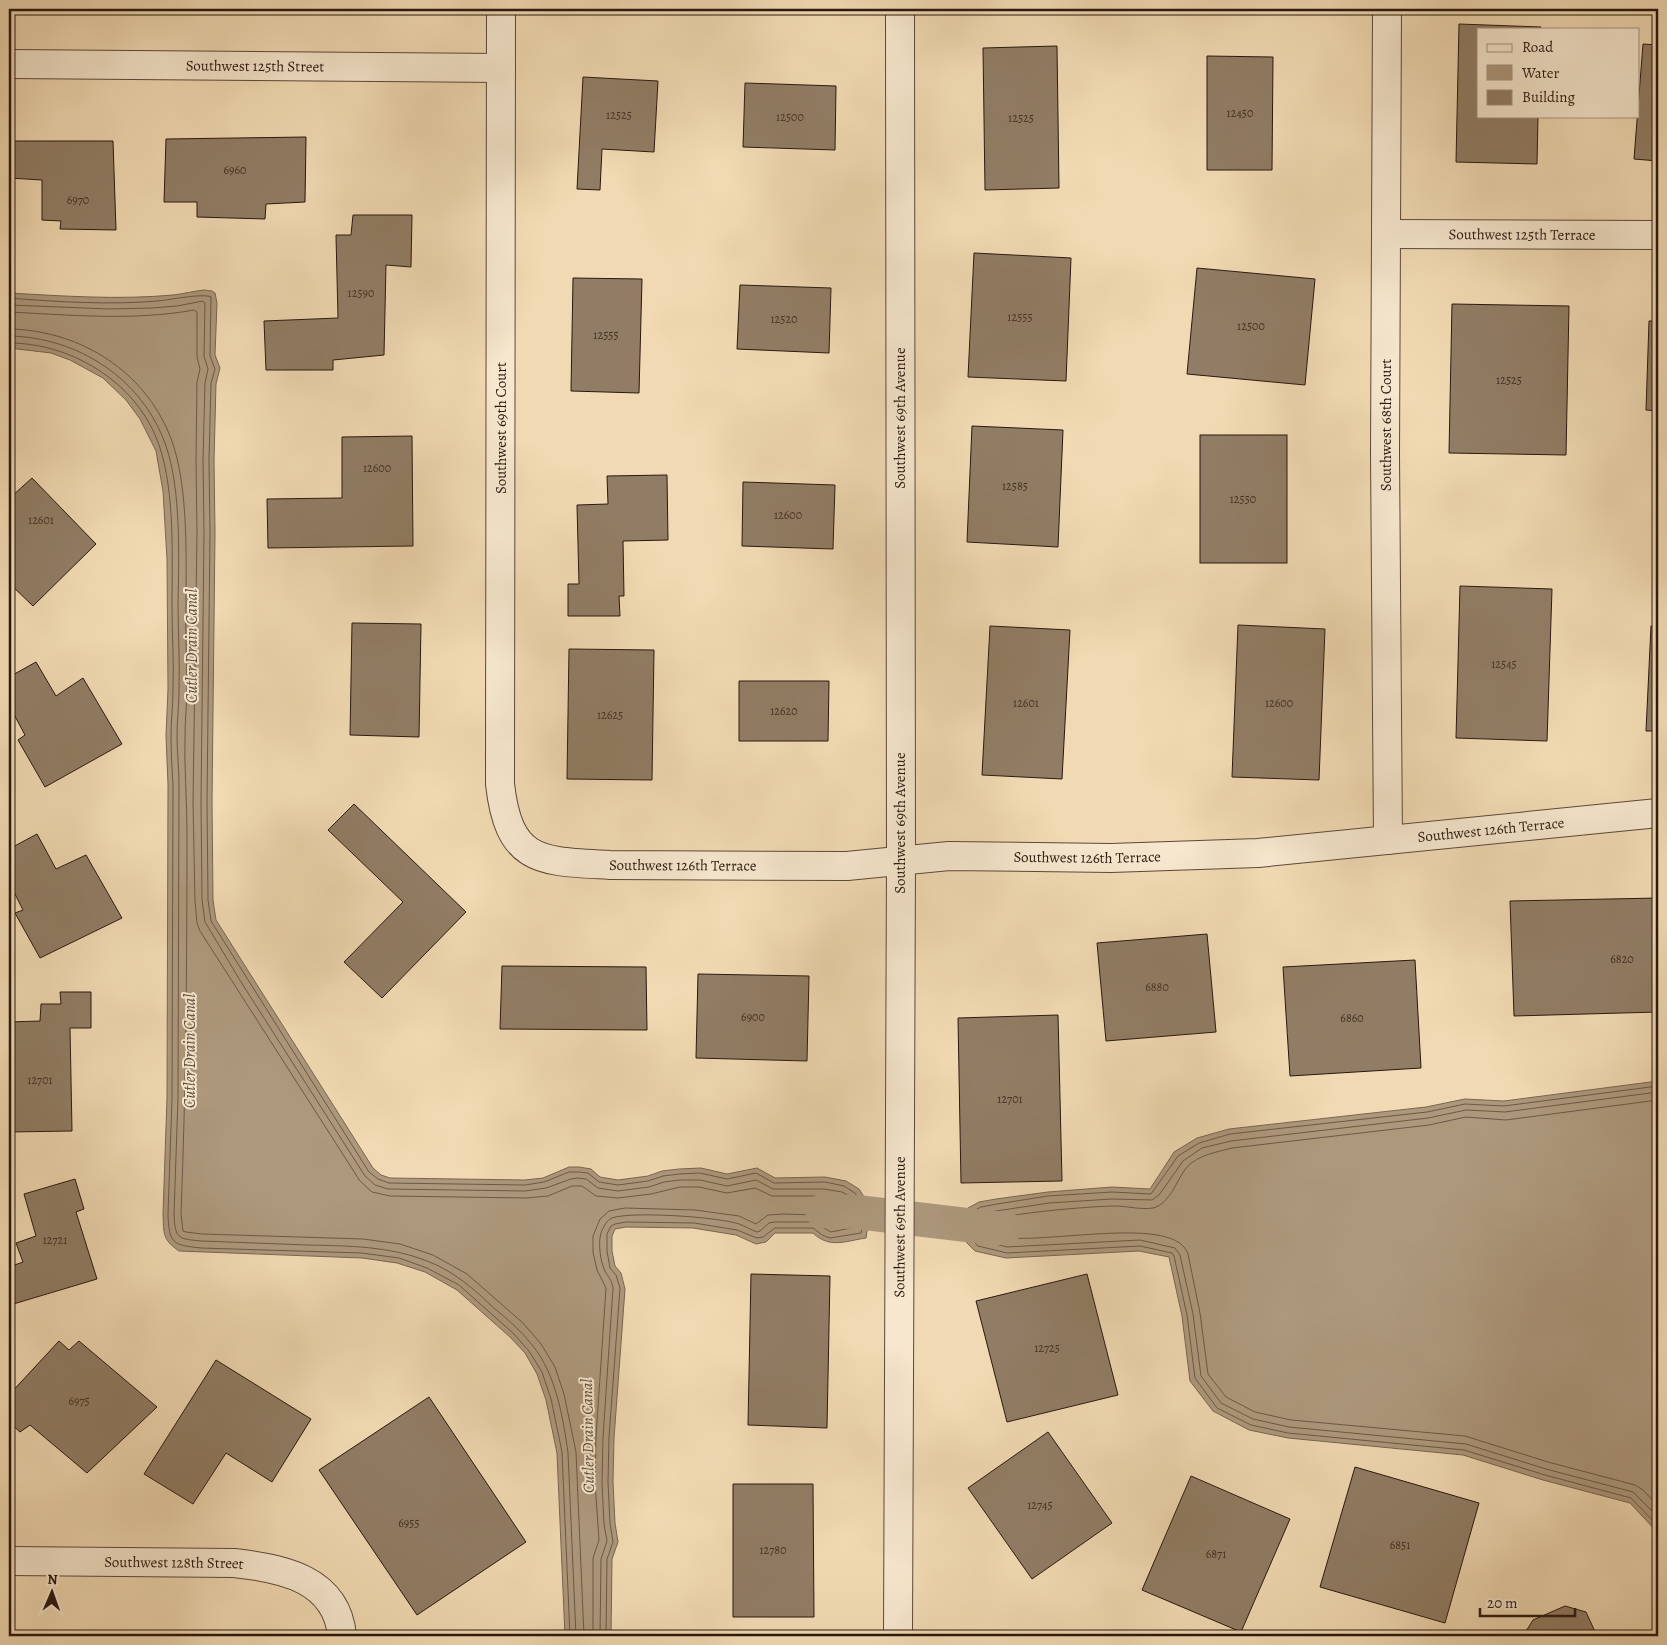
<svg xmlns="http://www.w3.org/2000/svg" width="1667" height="1645" viewBox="0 0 1667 1645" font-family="Alegreya,serif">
<rect width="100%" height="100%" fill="#f1dab3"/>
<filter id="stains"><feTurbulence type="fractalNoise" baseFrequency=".004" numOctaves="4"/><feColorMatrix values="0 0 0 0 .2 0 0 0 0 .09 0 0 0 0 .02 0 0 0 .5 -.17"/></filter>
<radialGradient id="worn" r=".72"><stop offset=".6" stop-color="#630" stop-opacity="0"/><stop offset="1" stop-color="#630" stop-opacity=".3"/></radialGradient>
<!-- water -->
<g fill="#ad987c" stroke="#796551">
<path d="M204,290L212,291L215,293L217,303L215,355L220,368L216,384L214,460L215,532L212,802L213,900L216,920L373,1168L381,1175L390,1178L525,1180L543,1178L569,1167H579L591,1169L600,1177L618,1180L648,1176L662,1171L679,1169L701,1168L727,1174L757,1168L775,1178L825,1177L846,1181L859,1189L868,1203L869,1218L866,1238C845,1241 830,1249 813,1233H775L766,1242L756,1244L736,1235L693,1228L626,1227L615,1229L612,1236V1251L615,1266L621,1273L625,1289L614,1438L613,1482L615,1523L618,1542L612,1559L611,1636H565L557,1453L546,1400L537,1374L525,1353L510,1337L457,1290L425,1272L397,1263L362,1258L179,1251C162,1239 164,1234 163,1214L167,1098L168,785L166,735L168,689L167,559L163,491L156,451L140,419L126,400L103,378L70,360L51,353L9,348V293C63,296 119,300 173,295C183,294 194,291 204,290Z"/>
<path d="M1658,1081V1533L1630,1503L1543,1480L1463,1455L1288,1438L1249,1430L1213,1411L1190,1381L1182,1316L1169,1257L1139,1251L1006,1258L975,1251L963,1239L959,1220L968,1208L979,1202L996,1199L1048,1192L1112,1187L1150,1189L1174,1152L1197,1138L1229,1129L1426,1107L1465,1099L1504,1101Z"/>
</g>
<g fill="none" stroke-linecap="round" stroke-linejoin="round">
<!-- shore -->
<g stroke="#6c5846" stroke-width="1">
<path d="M9,298C58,302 109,305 158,301C169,300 203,293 211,297L210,356L215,369L211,383L209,460L210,533L207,802L208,900L211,921L369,1172L378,1179L389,1183L525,1185L544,1182L569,1172H579L588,1173L599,1182L618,1185L648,1181L663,1176L679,1174L700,1173L727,1179L756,1173L774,1183L825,1182L844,1186L855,1193L863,1205L864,1218L861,1233L830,1238L822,1235L813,1228H775L763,1237L757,1238L737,1230L694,1223L626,1222L615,1224L611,1226L607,1234V1251L610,1268L616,1275L620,1288L609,1437L608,1482L610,1523L613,1542L607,1559L606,1636"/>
<path d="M9,305L109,309L152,308L177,306L203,301L205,303L204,356L208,369L205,383L203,460L204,533L201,802L202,900L205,922L241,982L365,1176L375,1185L388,1189L525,1191L546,1188L571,1179L578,1178L586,1179L598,1188L618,1191L649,1187L664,1182L680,1180H700L727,1186L756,1180L773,1189H824L842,1192L851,1197L856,1206L858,1217L856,1227L831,1232L814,1222H774L769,1223L760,1231L757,1232C751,1230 745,1226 739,1224C719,1217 631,1211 612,1218C607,1220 603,1227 601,1233C598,1243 600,1261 605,1271C608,1277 612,1280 613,1288L603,1437L602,1483L604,1524L607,1541L601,1559L600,1636"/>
<path d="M9,312C70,315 134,321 194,310L197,312V357L200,369L197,382L196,459L197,533L193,802L195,901L197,923L200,931L360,1181L372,1192L390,1196L526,1198L548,1196L572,1186H582L596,1196L618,1198L651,1194L680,1187H699L727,1193L755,1188L772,1196H824L839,1199L845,1203L849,1209V1221L832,1224L816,1215L784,1214L768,1215L756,1224L739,1216L695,1210L625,1208L609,1211L600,1219L593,1236V1252L597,1270L606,1288L596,1437L595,1483L599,1540L593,1558V1636"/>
<path d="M9,329C76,330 139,367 167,429C189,475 186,554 186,605C185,633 187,661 187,689C187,704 185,719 185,734C184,767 187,800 187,833C187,960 186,1087 181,1214L183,1231L186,1232L202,1234L363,1239L400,1244L433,1255L467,1274L523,1323L541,1344L555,1367L564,1394L576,1452L584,1636"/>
<path d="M9,336C78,337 143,379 166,446C181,489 179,557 178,603C178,632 180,661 179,690C179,705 177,720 177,736C177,752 179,768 179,785L178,1098L174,1214C175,1239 178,1239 202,1241C237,1242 273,1244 308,1245C349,1246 389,1246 427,1261C454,1271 475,1290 495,1309C509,1320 522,1332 533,1346C556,1375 563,1417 568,1453L576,1636"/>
<path d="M9,343C74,343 140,385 160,448C175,494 172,559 172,607C172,634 174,662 173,690C173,705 171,720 171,735C171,752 172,768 173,785L172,1098L168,1214C169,1244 173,1245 201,1248L362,1253L399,1258L427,1268L459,1285L514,1334L529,1351L542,1372L551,1399L562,1452L570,1636"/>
<path d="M1658,1086L1504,1106L1465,1104L1427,1112L1230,1134L1199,1143L1178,1156L1151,1194L1112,1192L1048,1196L997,1204L981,1207L971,1212L965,1222L968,1236L978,1246L1007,1253L1140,1246L1172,1253L1174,1256L1187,1315L1195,1378L1217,1408L1251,1425L1288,1433L1464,1450L1545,1475L1631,1498L1658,1526"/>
<path d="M1658,1092L1505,1112L1466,1110L1428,1118L1231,1141L1202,1148L1183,1161L1159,1195L1152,1200L1112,1199L1049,1203L983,1213L975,1217L971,1223L974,1233L981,1240L1007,1247L1140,1240L1175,1248L1180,1255L1193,1314L1201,1376L1221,1403L1253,1419L1289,1427L1466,1444L1546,1469L1633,1492L1658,1517"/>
<path d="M1658,1100L1506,1120L1466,1117L1429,1125L1232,1148C1217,1152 1198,1155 1187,1167C1177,1179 1170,1204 1153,1208C1141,1210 1127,1206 1115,1206C1095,1206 988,1214 979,1225C987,1262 1172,1205 1188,1254L1200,1313L1208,1374L1226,1397L1255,1412L1291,1420L1465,1436L1548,1462L1635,1485L1643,1490L1658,1506"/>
</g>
<!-- canal -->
<path stroke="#ad987c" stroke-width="34" d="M822,1211L857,1212L992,1228H1005"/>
</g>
<!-- building -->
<g fill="#917d65" stroke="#2a1810">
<path d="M1459,24L1541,27L1540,29H1478V116H1538L1537,164L1456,162Z"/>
<path d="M1643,44L1658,45V161L1634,159Z"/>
<path d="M1057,46L1059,188L985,190L983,48Z"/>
<path d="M1207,56L1273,57L1272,170H1207Z"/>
<path d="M583,77L658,81L654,152L602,149L600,190L577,189Z"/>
<path d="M745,83L836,86L835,150L743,147Z"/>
<path d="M306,137L305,202L266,204L265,219L197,217V202H164L166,139Z"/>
<path d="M9,141H113L116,230L60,229L61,221L42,220V180L9,178Z"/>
<path d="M353,215H412L411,267L386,265L384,355L333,360V370H266L264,321L338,318L336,235H351Z"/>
<path d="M974,253L1071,258L1066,381L968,377Z"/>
<path d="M1197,268L1315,279L1305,385L1187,374Z"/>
<path d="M573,278L642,279L639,393L571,391Z"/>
<path d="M740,285L831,288L829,353L737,349Z"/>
<path d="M1452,304L1569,306L1566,455L1449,453Z"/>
<path d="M1649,321H1658V411L1646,410Z"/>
<path d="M972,426L1063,430L1058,547L967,542Z"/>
<rect x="1200" y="435" width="87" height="128"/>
<path d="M412,436L413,546L268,548L267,499L342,498V437Z"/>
<path d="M667,475L668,540L623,541L624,596H619L620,616H568V584H579L577,505L608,504L607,476Z"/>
<path d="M32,478L96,544L33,606L9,583V493L12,496Z"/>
<path d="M743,482L835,485L833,549L742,546Z"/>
<path d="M1460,586L1552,589L1547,741L1456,738Z"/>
<path d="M352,623L421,624L419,737L350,735Z"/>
<path d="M1238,625L1325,629L1319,780L1232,777Z"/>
<path d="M990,626L1070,630L1062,779L982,775Z"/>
<path d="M1651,626H1658V731H1646Z"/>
<path d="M569,649L654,650L652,780L567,779Z"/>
<path d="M36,662L56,696L83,678L122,744L45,787L18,740L25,735L9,705V677Z"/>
<path d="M739,681H829L828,741H739Z"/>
<path d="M354,804L466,912L382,998L344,962L403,902L328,830Z"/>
<path d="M37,834L56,869L86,855L122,918L40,958L15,913L23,910L9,882V849Z"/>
<path d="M1658,898V1012L1514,1016L1510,901Z"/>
<path d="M1207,934L1216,1032L1106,1041L1097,943Z"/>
<path d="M1415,960L1421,1068L1290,1076L1283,967Z"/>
<path d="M502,966L646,967L647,1030L500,1029Z"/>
<path d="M698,974L809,976L807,1061L696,1058Z"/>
<path d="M60,992H91V1028H70L72,1131L9,1132V1022L40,1021L41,1004H61Z"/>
<path d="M1058,1015L1062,1181L961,1183L958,1018Z"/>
<path d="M75,1179L84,1209L76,1212L97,1279L10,1305L9,1267L23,1262L16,1243L36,1236L24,1194Z"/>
<path d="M751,1274L830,1276L827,1428L748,1425Z"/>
<path d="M1087,1274L1118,1395L1007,1422L976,1301Z"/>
<path d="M59,1341L69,1350L79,1341L157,1407L87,1473L30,1425L20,1432L9,1422V1395Z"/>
<path d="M216,1360L311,1419L272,1482L226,1453L193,1504L144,1474Z"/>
<path d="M429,1397L526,1542L417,1615L319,1470Z"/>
<path d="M1048,1432L1112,1523L1032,1579L968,1488Z"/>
<path d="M1355,1467L1479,1503L1445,1623L1320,1587Z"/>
<path d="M1191,1476L1290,1519L1241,1632L1142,1590Z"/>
<path d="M733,1484H813L814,1617H733Z"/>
<path d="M1565,1606L1586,1612L1597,1636H1523L1533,1620Z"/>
<path d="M9,1634L115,1635V1636H9Z"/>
<path d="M170,1635L274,1636H170Z"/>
</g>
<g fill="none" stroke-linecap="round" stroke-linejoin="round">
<!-- minor casing -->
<g stroke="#5c4839" stroke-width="30">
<g id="minor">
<path id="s1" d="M501,9L500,784C509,864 541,861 610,865L847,866L949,856L1111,858L1258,853L1658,813"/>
<path d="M1387,9L1385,455L1388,840"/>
<path id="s2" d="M9,64L501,68"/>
<path id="s3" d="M1387,234L1658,235"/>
<path id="s4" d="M9,1561L234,1563C282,1568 337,1579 342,1636"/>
<path id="s5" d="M898,1636L901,862L900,9"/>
</g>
</g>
<!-- minor -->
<use href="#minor" stroke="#f6e7ce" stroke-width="28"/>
</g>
<g text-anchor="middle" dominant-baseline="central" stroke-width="4" stroke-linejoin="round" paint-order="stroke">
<!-- number labels -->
<g font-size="12" fill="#443125">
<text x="1240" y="113">12450</text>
<text x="619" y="115">12525</text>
<text x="790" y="117">12500</text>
<text x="1021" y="118">12525</text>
<text x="235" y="170">6960</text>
<text x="78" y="200">6970</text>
<text x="361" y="293">12590</text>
<text x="1020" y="317">12555</text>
<text x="784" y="319">12520</text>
<text x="1251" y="326">12500</text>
<text x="606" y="335">12555</text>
<text x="1509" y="380">12525</text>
<text x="377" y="468">12600</text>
<text x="1015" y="486">12585</text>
<text x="1243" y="499">12550</text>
<text x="788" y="515">12600</text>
<text x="41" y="520">12601</text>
<text x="1504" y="664">12545</text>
<text x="1026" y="703">12601</text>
<text x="1279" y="703">12600</text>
<text x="784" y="711">12620</text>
<text x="610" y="715">12625</text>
<text x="1622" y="959">6820</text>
<text x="1157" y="987">6880</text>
<text x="753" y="1017">6900</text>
<text x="1352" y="1018">6860</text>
<text x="40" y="1080">12701</text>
<text x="1010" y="1099">12701</text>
<text x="55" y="1240">12721</text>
<text x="1047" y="1348">12725</text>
<text x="79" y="1401">6975</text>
<text x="1040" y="1505">12745</text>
<text x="409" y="1523">6955</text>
<text x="1400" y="1545">6851</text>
<text x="773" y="1550">12780</text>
<text x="1216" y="1554">6871</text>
</g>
<!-- street labels -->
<g font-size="15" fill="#2a1810" stroke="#f6e7ce">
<text stroke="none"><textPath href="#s2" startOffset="246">Southwest 125th Street</textPath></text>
<text stroke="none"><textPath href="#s3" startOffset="135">Southwest 125th Terrace</textPath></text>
<text transform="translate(900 418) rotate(-90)">Southwest 69th Avenue</text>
<text transform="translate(1386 425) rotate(-90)">Southwest 68th Court</text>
<text transform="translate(501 428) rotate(-90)">Southwest 69th Court</text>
<text transform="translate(900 823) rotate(-90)">Southwest 69th Avenue</text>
<text stroke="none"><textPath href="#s1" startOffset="1816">Southwest 126th Terrace</textPath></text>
<text stroke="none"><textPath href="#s1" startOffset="1411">Southwest 126th Terrace</textPath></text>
<text stroke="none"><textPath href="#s1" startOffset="1006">Southwest 126th Terrace</textPath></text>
<text stroke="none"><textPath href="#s5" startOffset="409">Southwest 69th Avenue</textPath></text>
<text stroke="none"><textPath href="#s4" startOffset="165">Southwest 128th Street</textPath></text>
</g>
<!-- water labels -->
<g font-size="16" font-style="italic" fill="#5e4b3b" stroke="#f6e7ce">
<text transform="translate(192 646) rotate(-90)">Cutler Drain Canal</text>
<text transform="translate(190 1051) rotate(-90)">Cutler Drain Canal</text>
<text transform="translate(588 1436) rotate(-91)">Cutler Drain Canal</text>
</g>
</g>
<!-- margin -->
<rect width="1667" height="1645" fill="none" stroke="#f1dab3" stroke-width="30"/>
<rect x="10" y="10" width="1647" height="1625" fill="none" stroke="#2a1810" stroke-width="2.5"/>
<rect x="15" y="15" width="1637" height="1615" fill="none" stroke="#2a1810"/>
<!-- legend -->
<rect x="1477" y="28" width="162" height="90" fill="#f6e7ce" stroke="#a49482"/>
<rect x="1487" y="44" width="25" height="8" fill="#f6e7ce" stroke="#a49482"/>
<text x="1522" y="52" font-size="15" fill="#2a1810">Road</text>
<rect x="1487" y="65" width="25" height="15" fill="#ad987c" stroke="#a49482"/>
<text x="1522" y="78" font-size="15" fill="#2a1810">Water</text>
<rect x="1487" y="90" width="25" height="15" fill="#917d65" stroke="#a49482"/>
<text x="1522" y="102" font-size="15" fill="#2a1810">Building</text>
<!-- north arrow -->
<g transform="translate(52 1592) rotate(2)" stroke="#f6e7ce" stroke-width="4" paint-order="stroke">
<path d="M0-4L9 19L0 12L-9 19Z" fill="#2a1810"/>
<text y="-8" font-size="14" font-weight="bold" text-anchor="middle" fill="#2a1810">N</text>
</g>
<!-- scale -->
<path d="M1480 1608v8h95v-8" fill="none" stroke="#2a1810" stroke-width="2.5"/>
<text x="1487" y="1608" font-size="15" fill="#2a1810" stroke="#f6e7ce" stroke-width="4" paint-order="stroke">20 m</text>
<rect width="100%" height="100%" filter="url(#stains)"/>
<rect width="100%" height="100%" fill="url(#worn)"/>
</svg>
